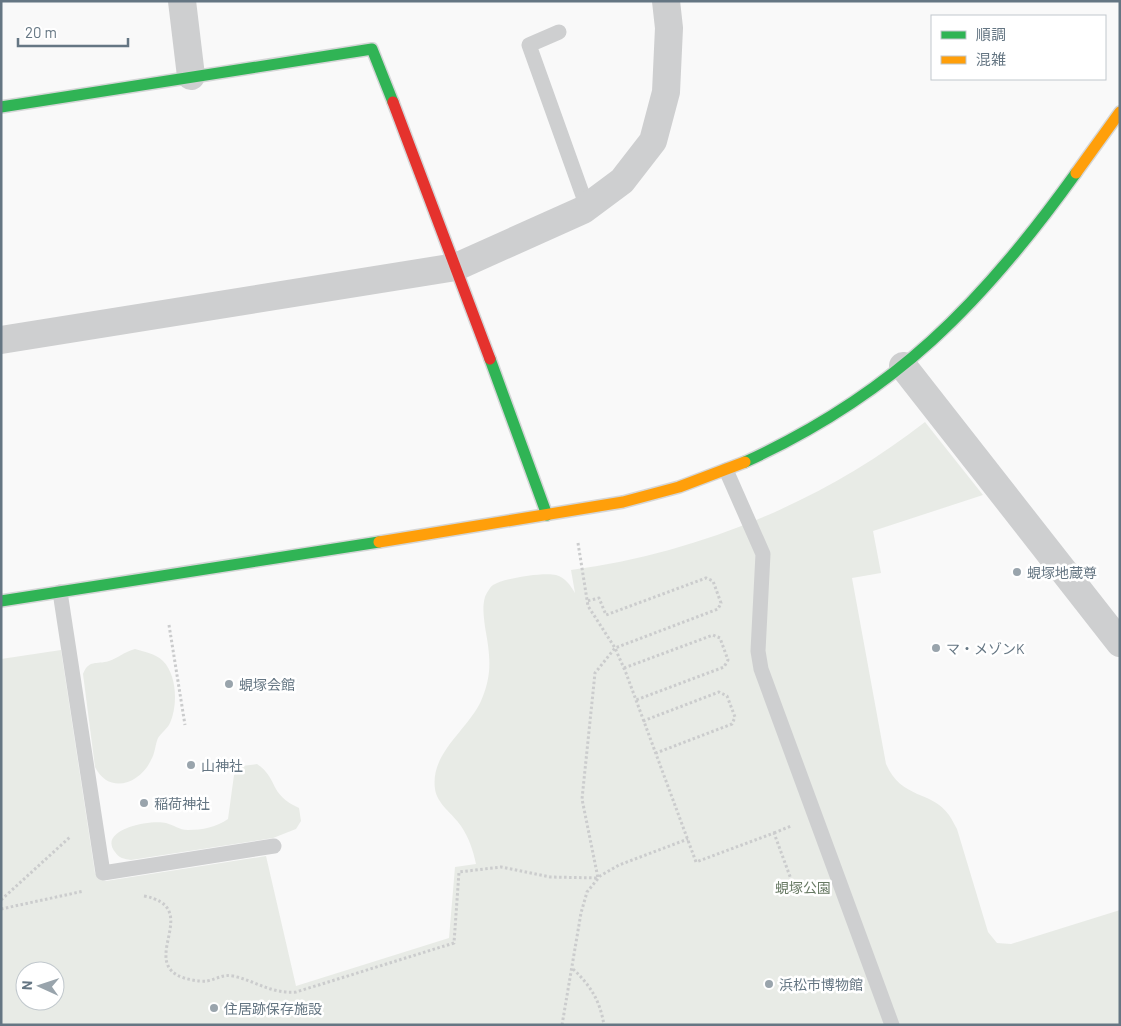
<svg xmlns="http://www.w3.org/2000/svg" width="1121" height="1026" viewBox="0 0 1121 1026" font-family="Barlow,'Noto Sans JP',sans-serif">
<rect width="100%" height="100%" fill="#f9f9f9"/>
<!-- green -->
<g fill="#e8ebe6" fill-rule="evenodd">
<path d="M925,422L983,495L873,531L881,573L852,578L886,764C902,800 931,790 949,815C952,819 954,824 957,829L988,932L997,943L1011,944L1120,910V1025H1V659L61,650L95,873L99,879L106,881L266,856L296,986L449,938L455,867L476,864C473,850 469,838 461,826C453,814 437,804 435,789C430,753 467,731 481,701C493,674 490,655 485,627C484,618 482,607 485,597C486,594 490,587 493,585C504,578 544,572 556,575C566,578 570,585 575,593L571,570C699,553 824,501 925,422ZM25,971H55V1001H25Z"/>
<path d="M135,649C144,652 155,653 163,661C177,675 178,705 170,723C167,729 161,733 158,738C155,745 155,754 151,760C140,784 109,795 95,767L83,674C89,659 96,665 109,661C118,658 124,652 135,649Z"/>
<path d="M257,764C279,779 268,794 299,808L301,821L296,829L273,838L131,860C124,859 119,858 115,852C97,829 152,819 166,823C174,825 179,830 188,830C202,830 217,827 228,819L234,775L242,766Z"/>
</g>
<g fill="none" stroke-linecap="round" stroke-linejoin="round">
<!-- fast casing -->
<g stroke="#d5d6d7" stroke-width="14">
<g id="fast">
<path d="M1,107L372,49L393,102"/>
<path d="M490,359L547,515"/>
<path d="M745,462C894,394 982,304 1076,173"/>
<path d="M1,601L379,542"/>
</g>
</g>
<!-- slow casing -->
<g stroke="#d5d6d7" stroke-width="14">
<g id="slow">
<path d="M1076,173L1120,112"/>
<path d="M379,542L623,502L679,487L745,462"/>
</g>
</g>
<!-- jam casing -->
<g stroke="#d5d6d7" stroke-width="14">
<path id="jam" d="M393,102L490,359"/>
</g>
<!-- path -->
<g stroke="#cbcccd" stroke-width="3" stroke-dasharray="2.5 2.5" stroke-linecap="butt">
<path d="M578,543L588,606L615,648L626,673L696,862L774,833L795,890"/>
<path d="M169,625L185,725"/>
<path d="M624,668L713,635L720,638L728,660L724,667L636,700"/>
<path d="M643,721L719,692L727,696L735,717L732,724L656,753"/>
<path d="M774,833L791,826"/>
<path d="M144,896C201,907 144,956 177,975C184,979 199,982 207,981C217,979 223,974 233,976C256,981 271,994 296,992L454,943L459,872L501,867L550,877L598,878L582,799L595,673L615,648L718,609L721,603L713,581L706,578L606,615L599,598L587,601"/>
<path d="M1,900L70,837"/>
<path d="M1,909L84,891"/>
<path d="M573,969C591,986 600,1001 604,1025"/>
<path d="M562,1025L581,913L587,892L600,876L619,865L688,839"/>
</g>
<!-- lane -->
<g stroke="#cecfd0" stroke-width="15">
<path d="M559,32L529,45L587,207"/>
<path d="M726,470L763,554L758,651L761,669L892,1025"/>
<path d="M60,592L103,873L274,846"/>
</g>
<!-- street -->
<g stroke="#cecfd0" stroke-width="28">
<path d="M182,1L191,76"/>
<path d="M1,340L456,267L583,210L622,181L653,141L666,92L669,28L666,1"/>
<path d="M903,366L1120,643"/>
</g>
<!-- fast -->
<use href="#fast" stroke="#30b455" stroke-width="11"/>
<!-- slow -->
<use href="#slow" stroke="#ff9f0a" stroke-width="11"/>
<!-- jam -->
<use href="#jam" stroke="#e5322d" stroke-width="11"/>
</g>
<!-- markers -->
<g fill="#99a4ac" stroke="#fff" stroke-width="2">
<circle cx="1017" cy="572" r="5"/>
<circle cx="936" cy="648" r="5"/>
<circle cx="229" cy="684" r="5"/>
<circle cx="191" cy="765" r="5"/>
<circle cx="144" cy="803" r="5"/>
<circle cx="769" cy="984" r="5"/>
<circle cx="214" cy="1008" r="5"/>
</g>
<g text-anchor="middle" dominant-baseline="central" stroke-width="5" stroke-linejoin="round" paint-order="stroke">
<!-- poi labels -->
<g font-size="14" fill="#657683" stroke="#fff" text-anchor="start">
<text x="1027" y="572">蜆塚地蔵尊</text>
<text x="946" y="648">マ・メゾンK</text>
<text x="239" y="684">蜆塚会館</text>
<text x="201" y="765">山神社</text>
<text x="154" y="803">稲荷神社</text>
<text x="779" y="984">浜松市博物館</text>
<text x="224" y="1008">住居跡保存施設</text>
</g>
<!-- park labels -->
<g font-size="14" fill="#687a64" stroke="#fff">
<text x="803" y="887">蜆塚公園</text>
</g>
</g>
<!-- border -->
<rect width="1121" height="1026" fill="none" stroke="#657683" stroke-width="5"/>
<!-- legend -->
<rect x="931" y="15" width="175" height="65" fill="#ffffff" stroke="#c1c8cd"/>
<rect x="941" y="31" width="25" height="8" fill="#30b455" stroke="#c1c8cd"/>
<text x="976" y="40" font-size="15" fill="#657683">順調</text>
<rect x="941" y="56" width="25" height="8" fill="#ff9f0a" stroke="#c1c8cd"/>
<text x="976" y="65" font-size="15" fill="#657683">混雑</text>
<!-- north arrow -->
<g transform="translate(40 986) rotate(273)"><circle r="24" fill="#ffffff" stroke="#c1c8cd"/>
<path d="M0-4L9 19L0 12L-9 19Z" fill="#99a4ac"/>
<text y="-8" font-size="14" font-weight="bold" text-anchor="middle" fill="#657683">N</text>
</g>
<!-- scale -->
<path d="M18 38v8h110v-8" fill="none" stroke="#657683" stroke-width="2.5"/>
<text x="25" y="38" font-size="15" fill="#657683" stroke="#ffffff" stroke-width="4" paint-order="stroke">20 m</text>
</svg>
